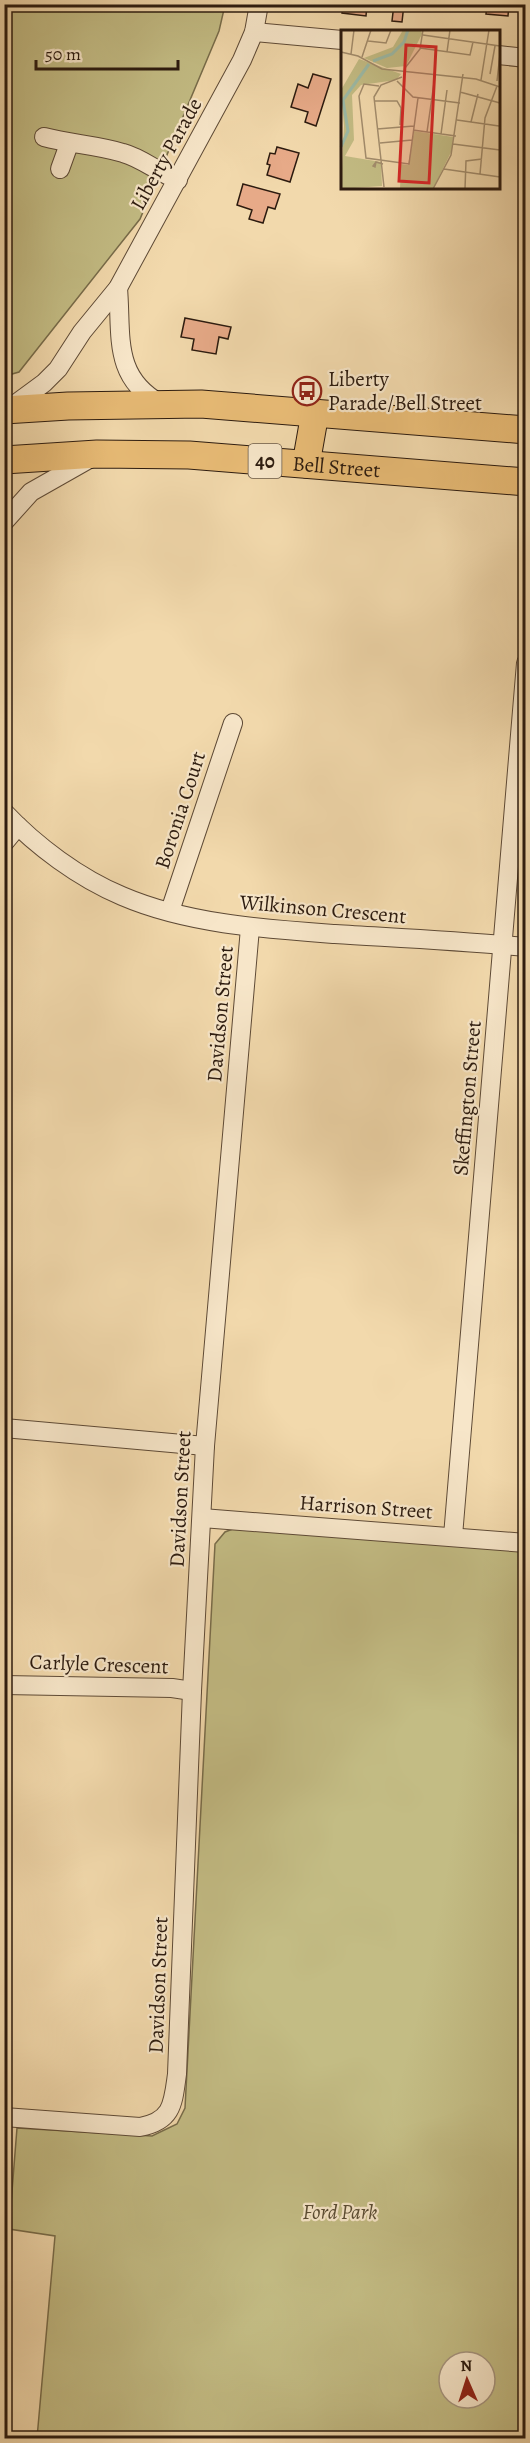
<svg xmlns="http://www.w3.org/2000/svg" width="530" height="2443" viewBox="0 0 530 2443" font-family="Alegreya,serif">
<rect width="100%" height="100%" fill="#f2d9ac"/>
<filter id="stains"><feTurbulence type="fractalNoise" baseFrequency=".00333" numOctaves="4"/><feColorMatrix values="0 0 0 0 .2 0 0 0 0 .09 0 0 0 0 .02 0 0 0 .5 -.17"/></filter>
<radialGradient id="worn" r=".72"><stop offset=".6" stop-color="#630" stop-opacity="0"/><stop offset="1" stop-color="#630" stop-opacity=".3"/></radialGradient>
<!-- green -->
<g fill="#c3bc84" stroke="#786c4a" stroke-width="1.5" fill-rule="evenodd">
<path d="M4,5H225L219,31L140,219L19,372L5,376Z"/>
<path d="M238,1527L525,1550V2438H37L55,2236L9,2229L17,2128L152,2136L177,2124L185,2108L215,1544L225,1532ZM449,2362H485V2398H449Z"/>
</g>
<!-- building -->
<g fill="#e7aa88" stroke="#2c1b0f" stroke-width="1.5">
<path d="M343,4H367L366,16L342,13Z"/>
<path d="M394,4H404L402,22L392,21Z"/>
<path d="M487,4H509L508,16L486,14Z"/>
<path d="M313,74L331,79L316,126L305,122L308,112L291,107L298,84L308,88Z"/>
<path d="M277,147L299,153L290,182L267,175L270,165L267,164L270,153L275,154Z"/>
<path d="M243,184L280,194L275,209L268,207L263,223L249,219L252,210L237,205Z"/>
<path d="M185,318L231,327L228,339L219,337L216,354L192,350L194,339L181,337Z"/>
</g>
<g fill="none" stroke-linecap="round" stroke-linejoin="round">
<!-- minor casing -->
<g stroke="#5e4a36" stroke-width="20">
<g id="minor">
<path d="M254,32L342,40"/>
<path d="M498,55L526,58"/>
<path d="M44,137C70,144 97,145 123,153C142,158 159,173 178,180"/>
<path d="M60,169L69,144"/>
<path d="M118,288C122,335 112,377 161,404"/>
<path d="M10,408L44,383L58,369L82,332L118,288L242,60L254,32L259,4"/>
<path d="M4,522L31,492L91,458"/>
<path d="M4,812C36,846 79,878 122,896C187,924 265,929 335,934C399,938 462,941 526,947"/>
<path d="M4,843L18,826"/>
<path d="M170,911L233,723"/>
<path d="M4,1428L205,1446"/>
<path d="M202,1518L526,1543"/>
<path d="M453,1536L526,663"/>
<path d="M4,1685L172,1688L192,1691"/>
<path d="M4,2117L140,2127C173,2121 173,2103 177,2074L192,1691L205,1446L250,928"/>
</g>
</g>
<!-- highway casing -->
<g stroke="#2c1b0f" stroke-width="29">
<g id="highway">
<path d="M4,410L68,406L201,404L526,430"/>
<path id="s1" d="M4,460L97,454L189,455L526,482"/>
<path d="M306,464L315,413"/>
</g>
</g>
<!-- minor -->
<use href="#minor" stroke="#f7e6c9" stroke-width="18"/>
<!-- highway -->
<use href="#highway" stroke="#e9bc76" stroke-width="27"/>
</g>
<!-- icons -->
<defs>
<g id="bus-ring" transform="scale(1.5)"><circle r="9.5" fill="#f7e6c9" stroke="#8f2418" stroke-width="1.5"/><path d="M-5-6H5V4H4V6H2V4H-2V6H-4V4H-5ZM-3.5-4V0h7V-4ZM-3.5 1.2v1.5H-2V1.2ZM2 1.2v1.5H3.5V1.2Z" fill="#8f2418"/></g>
</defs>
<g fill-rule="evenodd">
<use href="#bus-ring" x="307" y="391"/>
</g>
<g text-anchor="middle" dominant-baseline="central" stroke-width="4.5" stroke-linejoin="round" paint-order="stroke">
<!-- shield labels -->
<rect fill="#f7e6c9" stroke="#695847" stroke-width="1.5" x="248.5" y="444" width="33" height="34" rx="4.5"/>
<g font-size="20" font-weight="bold" fill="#2c1b0f">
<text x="265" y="461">40</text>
</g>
<!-- street labels -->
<g font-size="21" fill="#2c1b0f" stroke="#f7e6c9">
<text transform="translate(166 154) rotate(-61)">Liberty Parade</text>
<text stroke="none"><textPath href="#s1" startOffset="333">Bell Street</textPath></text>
<text transform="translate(180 810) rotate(-72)">Boronia Court</text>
<text transform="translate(323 909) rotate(5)">Wilkinson Crescent</text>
<text transform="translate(220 1014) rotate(-85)">Davidson Street</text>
<text transform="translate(467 1098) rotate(-85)">Skeffington Street</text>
<text transform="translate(180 1499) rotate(-87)">Davidson Street</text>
<text transform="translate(366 1507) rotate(4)">Harrison Street</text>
<text transform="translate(99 1664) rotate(2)">Carlyle Crescent</text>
<text transform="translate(158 1985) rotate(-88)">Davidson Street</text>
</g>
<!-- poi labels -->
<g font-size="21" fill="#2c1b0f" stroke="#f7e6c9" text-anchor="start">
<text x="328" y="379">Liberty<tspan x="328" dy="24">Parade/Bell Street</tspan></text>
</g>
<!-- park labels -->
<g font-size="21" font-style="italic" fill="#594b32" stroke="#f7e6c9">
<text x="340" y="2212">Ford Park</text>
</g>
</g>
<!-- overview -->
<g transform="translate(341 30)">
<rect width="159" height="159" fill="#f2d9ac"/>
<path d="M62,0H80L81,4L65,36L46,38L23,28L52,17ZM18,29L60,44L55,50L20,55L11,65L13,110L4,126L40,132L41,156L0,159L3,96L0,60ZM73,101L112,107L111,120L92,159H59L60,134L67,135Z" fill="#c3bc84"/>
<path fill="none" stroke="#9cbaa6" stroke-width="3" d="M32,31L51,24L63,12L67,0M0,117L7,101L2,70L28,34"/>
<path fill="none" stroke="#a38d6d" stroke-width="1.5" d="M82,5L159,16M27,11L45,13L50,0M79,18L129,25L132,12M0,22L17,26L41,39L135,49L159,57M106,22L109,0M10,24L13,0M21,27L30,0M64,38L79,19L82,0M149,44L154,16M140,50L148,0M56,51L72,67L119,73M156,51L159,24M38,56L23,54L18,66L25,128L68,134L77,68M119,62L159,73M33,71H56L60,78L59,95M116,90L158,96M130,92L137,64M36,99L73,96M72,100L115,106M86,102L94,46M100,104L106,60M39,113L71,110M112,114L159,120M35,132L32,136L34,137L35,132L42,134M103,139L159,147M139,144L144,88L156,56M43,157L33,67L40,55L61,47M92,159L110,125L122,44M124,159L125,131L141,129"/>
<path fill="#d62828" fill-opacity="0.15" stroke="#d62828" stroke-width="3" d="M65,15L95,17L88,153L58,151Z"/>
<rect width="159" height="159" fill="none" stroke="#2c1b0f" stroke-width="3"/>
</g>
<!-- margin -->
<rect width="530" height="2443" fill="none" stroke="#f2d9ac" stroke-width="24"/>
<rect x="6" y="6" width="518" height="2431" fill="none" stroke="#2c1b0f" stroke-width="3"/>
<rect x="12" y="12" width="506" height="2419" fill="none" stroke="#2c1b0f" stroke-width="1.5"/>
<!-- north arrow -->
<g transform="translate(467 2380) rotate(357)"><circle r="28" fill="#f7e6c9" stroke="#a6957f" stroke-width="1.5"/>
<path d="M0-4.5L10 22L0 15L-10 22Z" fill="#8f2418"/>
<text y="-9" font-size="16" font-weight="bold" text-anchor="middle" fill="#2c1b0f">N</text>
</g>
<!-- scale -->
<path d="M36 60v9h142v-9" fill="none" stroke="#2c1b0f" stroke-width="3"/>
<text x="45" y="60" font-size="18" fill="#2c1b0f" stroke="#f7e6c9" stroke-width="4.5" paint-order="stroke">50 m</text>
<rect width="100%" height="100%" filter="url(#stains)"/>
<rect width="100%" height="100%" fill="url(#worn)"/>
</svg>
